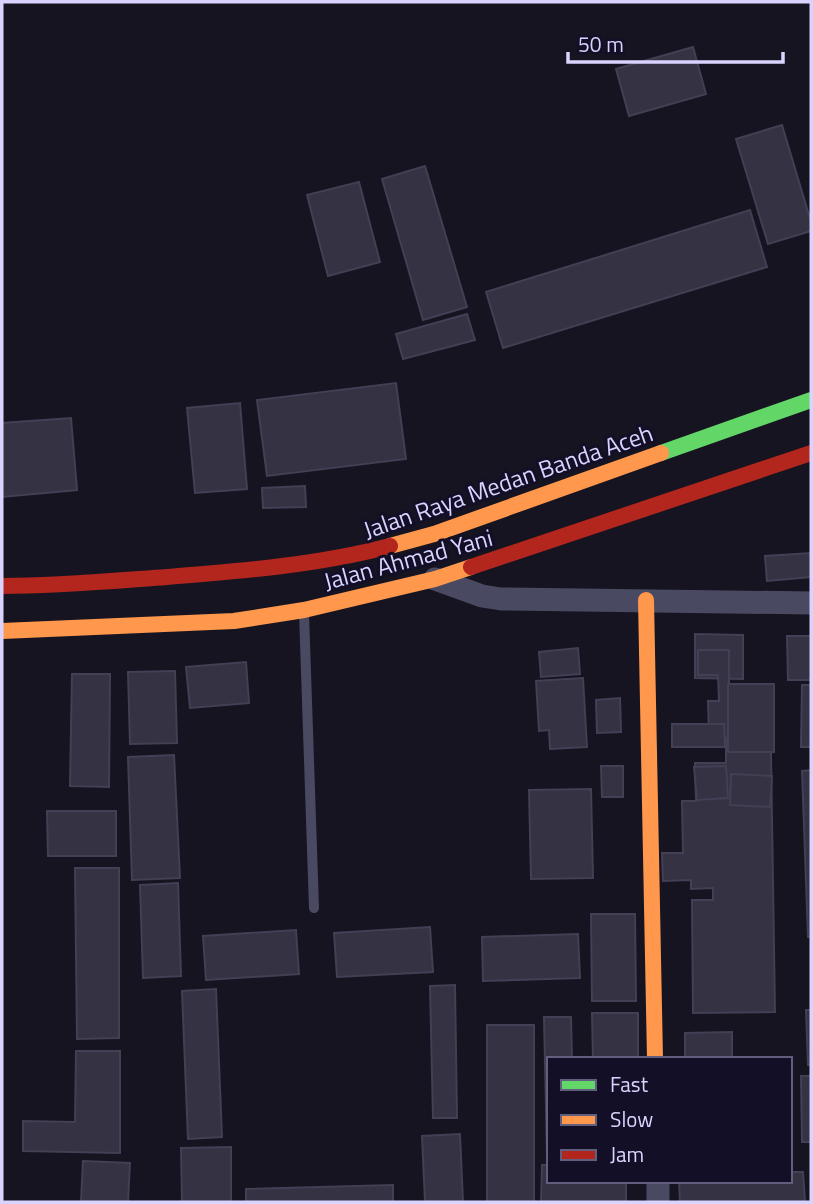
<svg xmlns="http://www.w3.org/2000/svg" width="813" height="1204" viewBox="0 0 813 1204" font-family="'Titillium Web',sans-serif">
<rect width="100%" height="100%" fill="#161421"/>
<!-- building -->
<g fill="#343243" stroke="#433f54" stroke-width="2">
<path d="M693,47L706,94L629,116L616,69Z"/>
<path d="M782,125L811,222V231L768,244L736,139Z"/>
<path d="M425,166L467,307L423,320L382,179Z"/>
<path d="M359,182L380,262L328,276L307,195Z"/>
<path d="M750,210L767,267L503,348L486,292Z"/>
<path d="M467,314L475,340L403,359L396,334Z"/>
<path d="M396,383L406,459L267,476L257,400Z"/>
<path d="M240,403L247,489L195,493L187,408Z"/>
<path d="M71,418L77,490L2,497V423Z"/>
<path d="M305,486L306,507L263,508L262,488Z"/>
<path d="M811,553V577L767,581L765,556Z"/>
<path d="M695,634L743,635V679L695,678Z"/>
<path d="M787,636H811V680H788Z"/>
<path d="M578,648L580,674L541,677L539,652Z"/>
<path d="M698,650H729V691L770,690L775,1012L693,1013L692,900H713V888L691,889V880L663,881L662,853H683L682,801H696L695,763H726V738L709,733L708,701H719L718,675H698Z"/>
<path d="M246,662L249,703L190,708L186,667Z"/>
<path d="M175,671L177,743L130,744L128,672Z"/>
<path d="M72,674H110L109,787L70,786Z"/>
<path d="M583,678L587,747L550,749L549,730L539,731L536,681Z"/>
<rect x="728" y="684" width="46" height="68"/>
<path d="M802,685H811V747H801Z"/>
<path d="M620,698L621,732L597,733L596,700Z"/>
<path d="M672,724H724L725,747H672Z"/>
<path d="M174,755L180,878L132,880L128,757Z"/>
<path d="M601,766H623V797H602Z"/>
<path d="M726,766L728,798L697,800L694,767Z"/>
<path d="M811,770V937H808L802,771Z"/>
<path d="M731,774L772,776L770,807L730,805Z"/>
<path d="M591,789L593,878L531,879L529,790Z"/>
<path d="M47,811H116V856H48Z"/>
<path d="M75,868H119V1038L77,1039Z"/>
<path d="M178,883L181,976L143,978L140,885Z"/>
<path d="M591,914H635L636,1001H592Z"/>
<path d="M430,927L433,972L337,977L334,933Z"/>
<path d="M296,930L299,974L206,980L203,936Z"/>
<path d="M578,934L580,978L483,981L482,937Z"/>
<path d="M455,985L457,1118H433L430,986Z"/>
<path d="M216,989L222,1137L188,1139L182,991Z"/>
<path d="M806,1010H811V1065H808Z"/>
<path d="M592,1013H638V1059H593Z"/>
<path d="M544,1017H571L572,1059H549V1154H547Z"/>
<rect x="487" y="1025" width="47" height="177"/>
<path d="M732,1032V1059H685V1033Z"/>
<path d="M76,1051H120V1153L23,1151V1121L75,1122Z"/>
<path d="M801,1076H811V1142H802Z"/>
<path d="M460,1134L463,1202H425L422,1136Z"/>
<path d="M231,1147V1202H182L181,1148Z"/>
<path d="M83,1161L130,1163L128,1202H81Z"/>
<path d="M542,1165H549V1181H626V1202H541Z"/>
<path d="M790,1172H803L805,1202H680L679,1181H790Z"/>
<path d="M393,1185V1202H246V1189Z"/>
</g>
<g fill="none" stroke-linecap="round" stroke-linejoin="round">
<!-- lane -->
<path stroke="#4a4962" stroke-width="10" d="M304,613L314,908"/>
<!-- street -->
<g stroke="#4a4962" stroke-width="23">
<path d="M435,579L482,596L501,599L811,603"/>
<path d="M658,1181V1202"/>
</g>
<!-- fast -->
<path stroke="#63d668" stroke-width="16" d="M661,453L811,400"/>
<!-- slow -->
<g stroke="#ff974d" stroke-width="16">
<path d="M390,546L434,534L661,453"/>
<path d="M646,600L655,1059"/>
<path d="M2,631L234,621L304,610L435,579L471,567"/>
</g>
<!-- jam -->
<g stroke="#b3261e" stroke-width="16">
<path d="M471,567L811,453"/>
<path d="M2,586C57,586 112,581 167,577C242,571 318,565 390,546"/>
</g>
</g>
<g text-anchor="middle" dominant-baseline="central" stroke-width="6" stroke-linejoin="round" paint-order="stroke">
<!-- street labels -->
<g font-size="24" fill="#d9d4ff" stroke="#130f26">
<text transform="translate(508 481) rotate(-19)">Jalan Raya Medan Banda Aceh</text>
<text transform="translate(408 559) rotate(-15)">Jalan Ahmad Yani</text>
</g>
</g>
<!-- border -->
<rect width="813" height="1204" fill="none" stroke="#d9d4ff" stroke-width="7"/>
<!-- legend -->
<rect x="547" y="1057" width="245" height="126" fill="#130f26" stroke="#625e7d" stroke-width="2"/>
<rect x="561" y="1080" width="35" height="10" fill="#63d668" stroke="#625e7d" stroke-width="2"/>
<text x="610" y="1092" font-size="21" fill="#d9d4ff">Fast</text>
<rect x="561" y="1115" width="35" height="10" fill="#ff974d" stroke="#625e7d" stroke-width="2"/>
<text x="610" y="1127" font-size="21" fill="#d9d4ff">Slow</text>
<rect x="561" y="1150" width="35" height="10" fill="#b3261e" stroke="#625e7d" stroke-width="2"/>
<text x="610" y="1162" font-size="21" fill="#d9d4ff">Jam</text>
<!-- scale -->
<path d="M568 52v10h215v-10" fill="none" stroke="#d9d4ff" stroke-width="3.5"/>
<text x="578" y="52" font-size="21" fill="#d9d4ff" stroke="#130f26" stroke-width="5" paint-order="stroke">50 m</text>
</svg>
